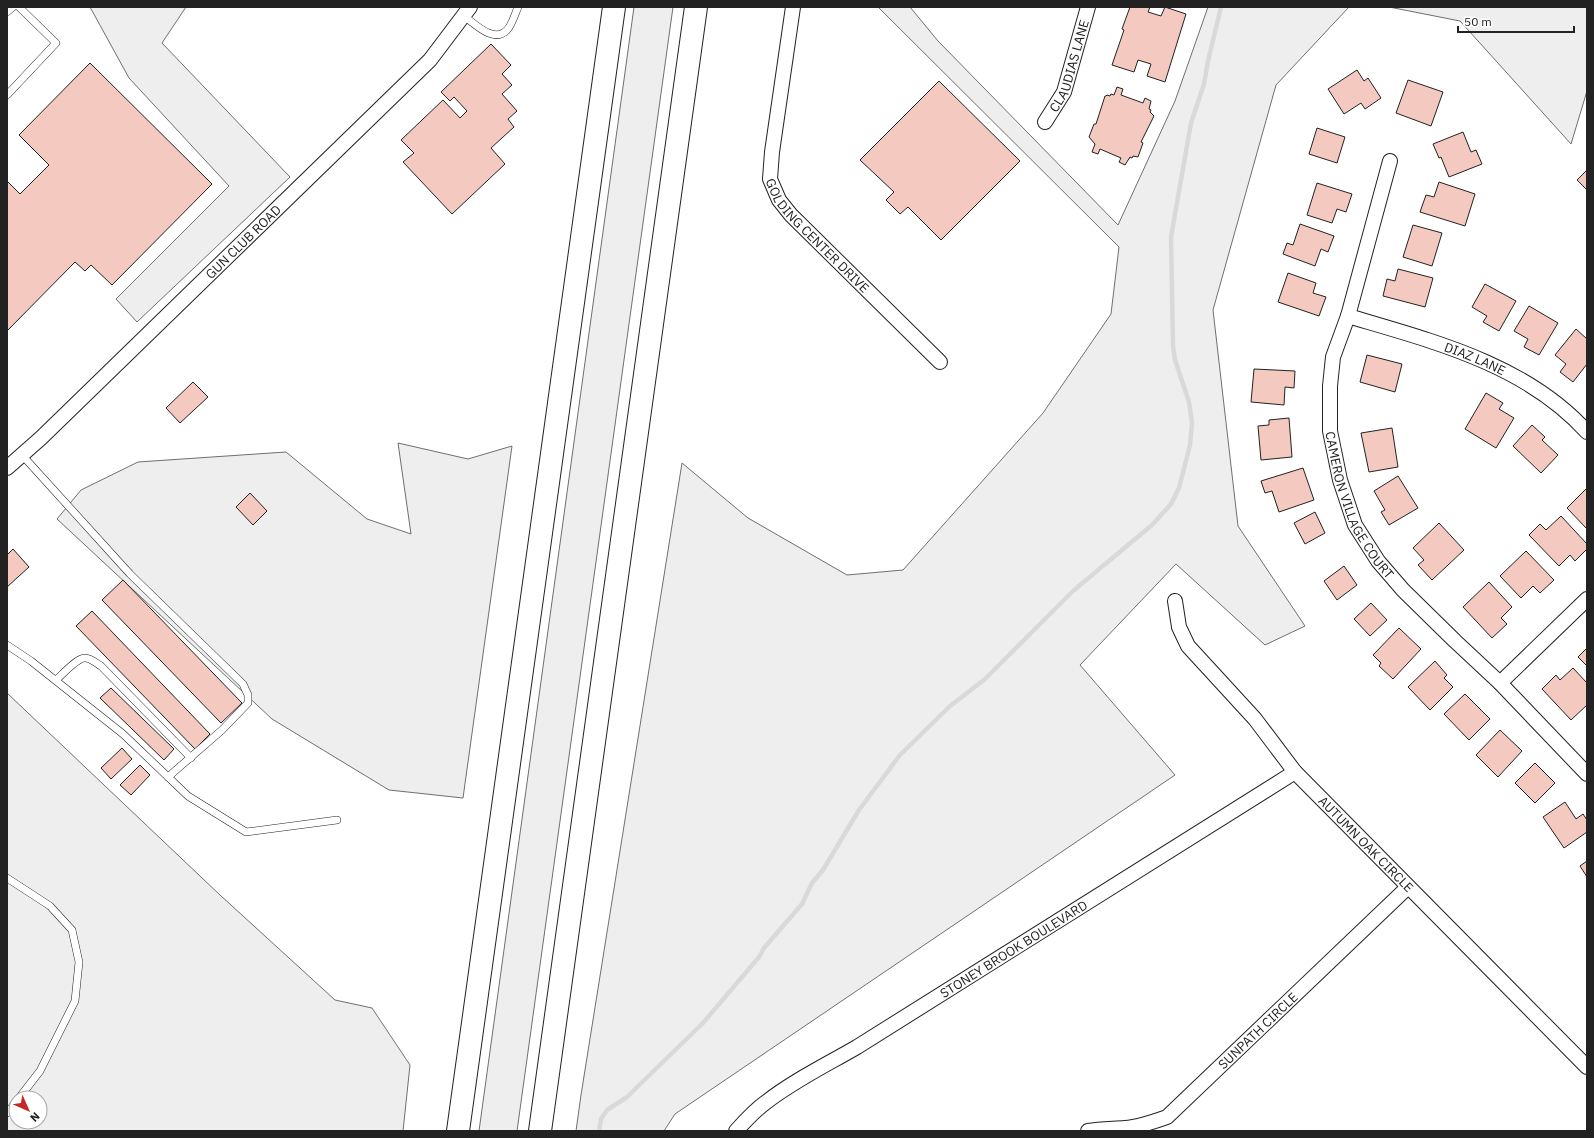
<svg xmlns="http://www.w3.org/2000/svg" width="1594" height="1138" viewBox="0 0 1594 1138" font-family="'IBM Plex Sans',sans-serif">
<rect width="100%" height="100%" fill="#fff"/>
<!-- green -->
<g fill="#eee" stroke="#6f6f6f" fill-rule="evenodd">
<path d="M90,7H186L162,43L290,177L137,322L116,299L229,186L129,78Z"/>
<path d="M634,7H673L517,1131H479Z"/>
<path d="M878,7H910L938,41L1118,225L1175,101L1208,7H1349L1276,85L1213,310L1238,526L1305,626L1265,645L1176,564L1080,665L1175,775L675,1114L664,1131H576L581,1095L682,463L748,518L847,575L903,570L1043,413L1111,314L1119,247Z"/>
<path d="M1389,7H1587V91L1571,144L1460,21Z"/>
<path d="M398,443L468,459L512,446L463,798L389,790L272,719L57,519L81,490L138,462L286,452L367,519L411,534Z"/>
<path d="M7,693L220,895L335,1000L372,1008L410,1065L403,1131H7ZM16,1098H40V1122H16Z"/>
</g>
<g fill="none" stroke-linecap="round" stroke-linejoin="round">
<!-- stream -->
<path stroke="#d9d9d9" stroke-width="4.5" d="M599,1131L601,1119L607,1110L627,1097L703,1023L759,957L764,948L802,904L812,883L823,870L859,810L900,755L949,707L985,679L1073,591L1152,525L1171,504L1179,488L1190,445L1192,423L1189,402L1175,360L1173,346L1171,237L1191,123L1204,84L1208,61L1221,7"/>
</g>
<!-- building -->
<g fill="#f3c9c0" stroke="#222">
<path d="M1130,7H1150L1148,12L1161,16L1165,7L1186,14L1165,82L1147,76L1151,64L1138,60L1134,72L1112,65L1124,30L1122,29Z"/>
<path d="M491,44L511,65L502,74L512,85L502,94L517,111L508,119L514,127L491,148L505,164L452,214L403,162L414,153L401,140L443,100L460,118L467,111L454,97L450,101L441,92Z"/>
<path d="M90,63L212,184L112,285L91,265L85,271L75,262L7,331V181L20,194L49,165L19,135Z"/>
<path d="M1357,70L1364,81L1368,78L1381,98L1365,109L1361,103L1344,114L1328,89Z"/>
<path d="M1408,80L1443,92L1431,126L1396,113Z"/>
<path d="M939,81L1020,161L941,240L908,207L900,214L886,200L894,192L860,160Z"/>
<path d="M1117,87L1123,89L1121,95L1143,103L1145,98L1151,101L1149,109L1151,110L1150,112L1154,116L1141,142L1143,143L1138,157L1133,156L1132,158L1130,157L1125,165L1119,162L1121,158L1100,149L1098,154L1092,152L1095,144L1089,137L1094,124H1096L1105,96H1106L1107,95L1110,96L1111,94L1114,95Z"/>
<path d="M1317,128L1345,137L1337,163L1309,154Z"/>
<path d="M1463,132L1471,152L1476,150L1482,164L1449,177L1441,157L1439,158L1433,144Z"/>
<path d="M1587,170V190L1577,180Z"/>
<path d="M1439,182L1475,194L1465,226L1420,212L1426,195L1434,197Z"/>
<path d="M1317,183L1352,194L1346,212L1337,209L1332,223L1307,215Z"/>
<path d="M1300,224L1334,236L1328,252L1321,249L1315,266L1283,254L1287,243L1293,245Z"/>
<path d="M1413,225L1442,233L1432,266L1403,257Z"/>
<path d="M1398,269L1433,278L1425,307L1383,296L1387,279L1395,281Z"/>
<path d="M1288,273L1316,283L1313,293L1326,297L1319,316L1278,302Z"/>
<path d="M1485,284L1516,301L1499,331L1483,322L1487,316L1472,307Z"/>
<path d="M1529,306L1558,323L1539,355L1524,347L1528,339L1514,331Z"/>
<path d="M1576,329L1587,339V364L1573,382L1560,372L1566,364L1555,355Z"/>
<path d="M1367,355L1402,364L1395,392L1360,382Z"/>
<path d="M1254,369L1295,371L1294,388L1285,387L1284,405L1251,402Z"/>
<path d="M193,382L208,397L180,423L166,408Z"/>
<path d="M1486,393L1503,403L1499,409L1514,418L1496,448L1465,429Z"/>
<path d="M1289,418L1292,457L1261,460L1258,426L1269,425V420Z"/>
<path d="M1532,425L1545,437L1542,440L1558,455L1541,473L1513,446Z"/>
<path d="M1392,428L1398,467L1369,472L1361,433Z"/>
<path d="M1303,468L1314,500L1279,512L1272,491L1265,493L1261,481Z"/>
<path d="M1398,476L1418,508L1389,525L1381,512L1385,510L1374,491Z"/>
<path d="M1587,488V529L1567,508Z"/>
<path d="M250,493L267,511L253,525L236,507Z"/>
<path d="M1315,512L1325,533L1305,544L1294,523Z"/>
<path d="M1561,516L1587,544V549L1575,561L1570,555L1559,566L1529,535L1540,524L1546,530Z"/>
<path d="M1439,523L1464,550L1432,580L1418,565L1424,560L1413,548Z"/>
<path d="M13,549L29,567L7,587V555Z"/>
<path d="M1526,551L1554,580L1540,593L1533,586L1521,598L1500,576Z"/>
<path d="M1344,566L1357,585L1337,600L1324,581Z"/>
<path d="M123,580L242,703L221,723L102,600Z"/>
<path d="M1489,582L1512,607L1501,618L1507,624L1492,638L1463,607Z"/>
<path d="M1371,603L1387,620L1370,636L1354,619Z"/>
<path d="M92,611L210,734L195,749L76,626Z"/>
<path d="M1399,628L1421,649L1393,679L1379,666L1381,663L1373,655Z"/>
<path d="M1587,648V666L1578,657Z"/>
<path d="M1435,661L1447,675L1444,678L1453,687L1430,710L1408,687Z"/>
<path d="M1573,668L1587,683V705L1571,720L1542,689L1556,675L1560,680Z"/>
<path d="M111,688L174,749L164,760L100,698Z"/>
<path d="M1465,694L1490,719L1469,740L1444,714Z"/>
<path d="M1500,730L1522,751L1498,777L1476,755Z"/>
<path d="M122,748L132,759L111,779L101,768Z"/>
<path d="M1535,763L1555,783L1535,803L1515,783Z"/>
<path d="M140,765L150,775L131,795L120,785Z"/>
<path d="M1565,802L1576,819L1583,814L1587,820V832L1564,848L1543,817Z"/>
<path d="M1587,861V877L1580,866Z"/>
</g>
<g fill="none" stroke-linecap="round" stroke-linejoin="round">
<!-- service casing -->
<g stroke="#222" stroke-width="8">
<g id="service">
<path d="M7,12L13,7"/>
<path d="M464,16C475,24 494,44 507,30C512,25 515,14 518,7"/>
<path d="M7,95L56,43L19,7"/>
<path d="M22,455L130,574L243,684L248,695V703L222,730L168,777"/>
<path d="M7,645L31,661L123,734L188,796L246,832L337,820"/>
<path d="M56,680C62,675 76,659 84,658C90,657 96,663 101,666L191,758"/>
<path d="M7,878L50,906L72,930L79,962L75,1001L40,1071L19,1098"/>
<path d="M7,1113L16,1102"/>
</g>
</g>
<!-- minor casing -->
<g stroke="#222" stroke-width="16">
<g id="minor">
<path id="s1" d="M793,7L772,152L770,179L779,200L791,215L940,362"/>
<path id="s2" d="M1045,122L1064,92L1088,7"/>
<path id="s3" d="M1390,161L1348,316L1333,357L1330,386V431L1340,480L1355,525L1378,561L1403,590L1455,641L1500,683L1587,774"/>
<path id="s4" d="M1348,316C1432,341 1526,364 1587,432"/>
<path id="s5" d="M7,468L41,438L430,60L470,7"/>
<path id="s6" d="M1175,601L1179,627L1188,646L1255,719L1295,772L1587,1067"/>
<path d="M1500,683L1587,599"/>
<path id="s7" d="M736,1131C745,1121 754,1111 765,1103C793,1081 826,1065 857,1047L1295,772"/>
<path id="s8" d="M1088,1131C1100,1129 1112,1129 1125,1128C1139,1127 1153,1122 1167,1117L1408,887"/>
</g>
</g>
<!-- motorway casing -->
<g stroke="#222" stroke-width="24">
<g id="motorway">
<path d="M458,1131L614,7"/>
<path d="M540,1131L696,7"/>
</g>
</g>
<!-- service -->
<use href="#service" stroke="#fff" stroke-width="7"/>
<!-- minor -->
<use href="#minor" stroke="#fff" stroke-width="14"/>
<!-- motorway -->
<use href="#motorway" stroke="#fff" stroke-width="22"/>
</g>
<g text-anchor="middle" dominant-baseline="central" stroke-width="3" stroke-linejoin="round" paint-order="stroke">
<!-- street labels -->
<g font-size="13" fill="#222" stroke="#fff">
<text stroke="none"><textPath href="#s2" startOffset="62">CLAUDIAS LANE</textPath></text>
<text stroke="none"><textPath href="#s1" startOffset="248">GOLDING CENTER DRIVE</textPath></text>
<text stroke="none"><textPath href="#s5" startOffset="327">GUN CLUB ROAD</textPath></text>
<text stroke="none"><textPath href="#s4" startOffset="134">DIAZ LANE</textPath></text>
<text stroke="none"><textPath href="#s3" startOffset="359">CAMERON VILLAGE COURT</textPath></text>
<text stroke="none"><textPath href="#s6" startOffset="314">AUTUMN OAK CIRCLE</textPath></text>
<text stroke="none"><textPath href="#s7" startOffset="333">STONEY BROOK BOULEVARD</textPath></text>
<text stroke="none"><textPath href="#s8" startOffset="206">SUNPATH CIRCLE</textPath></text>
</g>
</g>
<!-- border -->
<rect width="1594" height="1138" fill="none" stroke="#222222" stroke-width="16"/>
<!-- north arrow -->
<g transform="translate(28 1110) rotate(135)"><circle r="19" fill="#ffffff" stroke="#a7a7a7"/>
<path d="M0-3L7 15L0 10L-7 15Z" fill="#c62828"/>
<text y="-6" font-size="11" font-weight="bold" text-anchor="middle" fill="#222222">N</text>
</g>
<!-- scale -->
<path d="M1458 26v6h116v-6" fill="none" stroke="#222222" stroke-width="2"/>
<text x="1464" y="26" font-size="12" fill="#222222" stroke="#ffffff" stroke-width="3" paint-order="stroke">50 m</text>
</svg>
